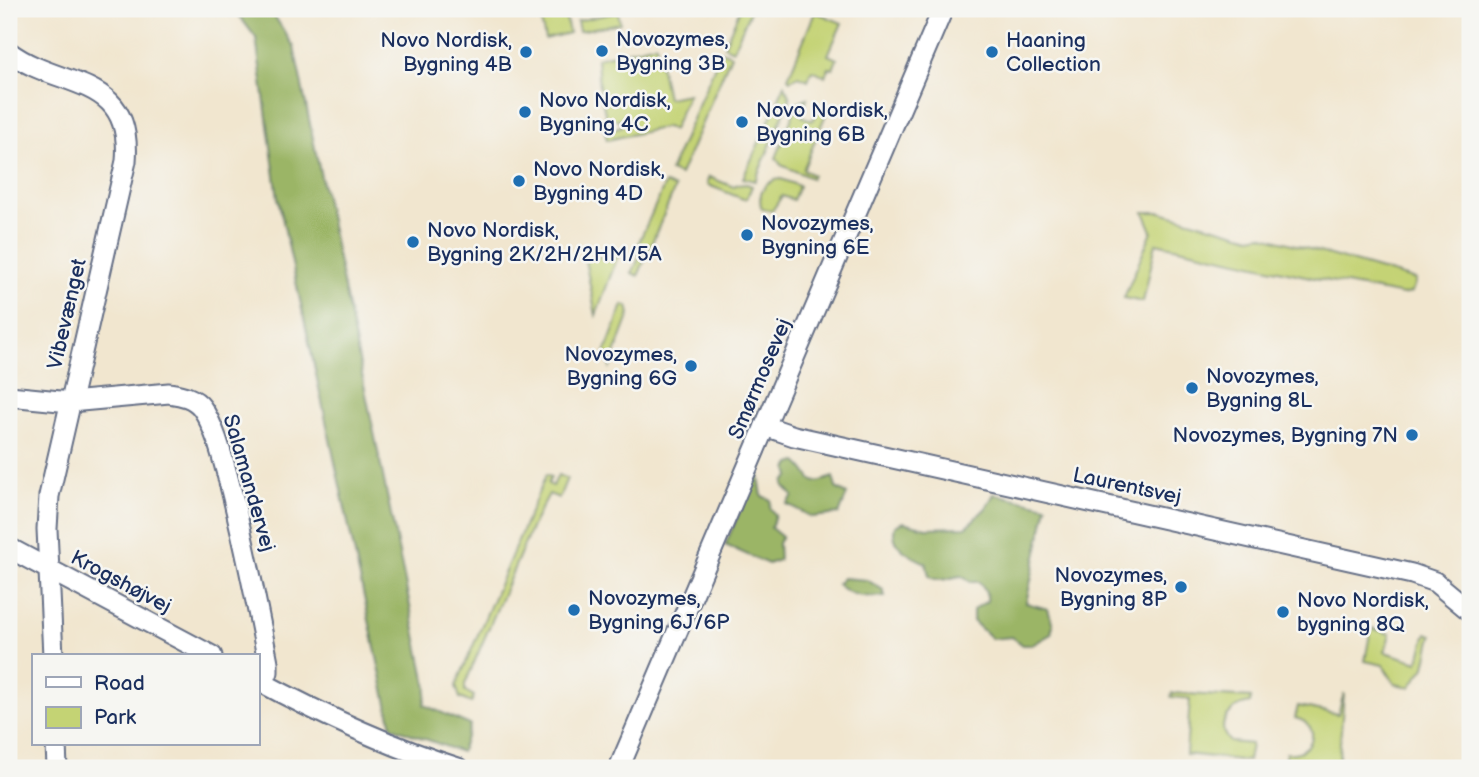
<svg xmlns="http://www.w3.org/2000/svg" width="1479" height="777" viewBox="0 0 1479 777" font-family="'Balsamiq Sans',sans-serif">
<rect width="100%" height="100%" fill="#f6f6f2"/>
<filter id="ink" filterUnits="userSpaceOnUse"><feTurbulence type="fractalNoise" baseFrequency=".0143" numOctaves="2"/><feDisplacementMap in="SourceGraphic" scale="14" xChannelSelector="R" yChannelSelector="G"/><feConvolveMatrix kernelMatrix="1 2 1 2 8 2 1 2 1" color-interpolation-filters="sRGB"/></filter>
<filter id="wash" filterUnits="userSpaceOnUse"><feTurbulence type="fractalNoise" baseFrequency=".00686" numOctaves="4" result="noise"/><feDisplacementMap in="SourceGraphic" scale="28" xChannelSelector="R" yChannelSelector="G"/><feGaussianBlur stdDeviation="1.57" result="paint"/><feColorMatrix in="noise" values="0 0 0 0 0 0 0 0 0 0 0 0 0 0 0 0 0 1.4 0 .05"/><feComposite in="paint" operator="in"/></filter>
<g filter="url(#wash)">
<rect width="100%" height="100%" fill="#f1e6cf"/>
<!-- green -->
<g fill="#c4d374" stroke="#708169" stroke-width="2">
<path d="M555,9H564L569,33L545,39L539,12Z"/>
<path d="M740,9H751L733,50L724,46Z"/>
<path d="M618,12L620,23L579,31L577,21Z"/>
<path d="M815,12L842,23L828,55L837,59L833,69L829,68L825,76L812,70L808,80L799,76L790,80L788,78Z"/>
<path d="M656,44L667,98L688,94L673,130L666,127L607,140L605,131L622,126L620,119L607,122L599,87L597,58Z"/>
<path d="M721,51L731,55L680,175L670,171Z"/>
<path d="M785,85L790,99L755,181L743,178Z"/>
<path d="M807,98L802,116L812,121L818,110L826,114L803,170L813,175L811,178L781,165L776,158L798,102Z"/>
<path d="M709,177L734,187L735,185L747,184L752,186L747,198L743,199L708,185L707,182Z"/>
<path d="M781,179L799,186L793,200L782,196L772,211L762,209C756,194 766,180 781,179Z"/>
<path d="M665,184L675,188L638,276L632,273L639,258L638,244Z"/>
<path d="M1144,212H1161L1251,237L1261,235L1416,280L1412,292L1403,295L1319,279L1156,243L1143,302L1124,298L1152,231Z"/>
<path d="M619,253L616,261L596,315L585,260Z"/>
<path d="M623,305L628,306L630,314L610,367L605,353Z"/>
<path d="M546,475L551,477L548,484L553,486L558,475L567,478L559,498L549,494L532,526L465,684V691L474,696L471,703L460,698L456,686Z"/>
<path d="M1371,628L1390,634L1385,652L1418,662L1427,633L1432,635L1425,667L1410,687L1395,684L1383,665L1365,661Z"/>
<path d="M1172,693L1251,698L1250,703C1231,706 1213,724 1230,742L1251,744L1248,761L1186,754L1190,699L1171,697Z"/>
<path d="M1344,693L1338,768L1284,765L1286,753C1313,756 1324,725 1295,718L1298,706L1338,714Z"/>
</g>
<!-- forest -->
<g fill="#9bb566" stroke="#5b7262" stroke-width="2">
<path d="M234,9H270L294,47L427,688L424,705L470,725L461,752L392,727L278,198L256,38Z"/>
<path d="M797,462C815,476 804,489 833,477L836,488L847,494L839,514L812,517L787,504L793,496L784,486V482L790,476L788,469L791,464Z"/>
<path d="M758,470L762,496L771,500L770,508L775,515L771,528L782,537L778,543L779,560L768,564L725,545Z"/>
<path d="M994,494L1047,506L1026,603L1048,609L1053,625L1051,634L1032,645H1023L1012,637L992,639L973,621V610L987,601C988,593 984,588 979,582H971L961,576C949,577 940,584 929,576L926,563C910,556 889,546 895,526L903,522L926,528L966,527L986,508Z"/>
<path d="M843,578L867,580L883,590L885,596C867,598 851,597 837,584Z"/>
</g>
</g>
<g filter="url(#ink)">
<g fill="none" stroke-linecap="round" stroke-linejoin="round">
<!-- minor casing -->
<g stroke="#666f86" stroke-width="23">
<g id="minor">
<path d="M9,52C60,90 133,74 126,161L49,496L47,529L53,656"/>
<path d="M9,396L70,402L169,393C181,395 194,397 202,408C215,427 222,456 228,478C244,539 256,600 268,662V672L263,683"/>
<path d="M765,426L794,436L1412,574L1435,582L1470,611"/>
<path d="M9,548L212,656"/>
<path d="M257,680C322,715 388,746 458,768"/>
<path d="M56,744L57,768"/>
<path d="M619,768L943,9"/>
</g>
</g>
<!-- minor -->
<use href="#minor" stroke="#fff" stroke-width="19"/>
</g>
</g>
<!-- markers -->
<g fill="#1f6fb2" stroke="#f6f6f2" stroke-width="2.5">
<circle cx="602" cy="51" r="7"/>
<circle cx="526" cy="52" r="7"/>
<circle cx="992" cy="52" r="7"/>
<circle cx="525" cy="112" r="7"/>
<circle cx="742" cy="122" r="7"/>
<circle cx="519" cy="181" r="7"/>
<circle cx="747" cy="235" r="7"/>
<circle cx="413" cy="242" r="7"/>
<circle cx="691" cy="366" r="7"/>
<circle cx="1192" cy="388" r="7"/>
<circle cx="1412" cy="435" r="7"/>
<circle cx="1181" cy="587" r="7"/>
<circle cx="574" cy="610" r="7"/>
<circle cx="1283" cy="612" r="7"/>
</g>
<g text-anchor="middle" dominant-baseline="central" stroke-width="5" stroke-linejoin="round" paint-order="stroke">
<!-- poi labels -->
<g font-size="21" fill="#1b2f5e" stroke="#f6f6f2" text-anchor="start">
<text x="616" y="39">Novozymes,<tspan x="616" dy="24">Bygning 3B</tspan></text>
<text x="512" y="40" text-anchor="end">Novo Nordisk,<tspan x="512" dy="24">Bygning 4B</tspan></text>
<text x="1006" y="40">Haaning<tspan x="1006" dy="24">Collection</tspan></text>
<text x="539" y="100">Novo Nordisk,<tspan x="539" dy="24">Bygning 4C</tspan></text>
<text x="756" y="110">Novo Nordisk,<tspan x="756" dy="24">Bygning 6B</tspan></text>
<text x="533" y="169">Novo Nordisk,<tspan x="533" dy="24">Bygning 4D</tspan></text>
<text x="761" y="223">Novozymes,<tspan x="761" dy="24">Bygning 6E</tspan></text>
<text x="427" y="230">Novo Nordisk,<tspan x="427" dy="24">Bygning 2K/2H/2HM/5A</tspan></text>
<text x="677" y="354" text-anchor="end">Novozymes,<tspan x="677" dy="24">Bygning 6G</tspan></text>
<text x="1206" y="376">Novozymes,<tspan x="1206" dy="24">Bygning 8L</tspan></text>
<text x="1398" y="435" text-anchor="end">Novozymes, Bygning 7N</text>
<text x="1167" y="575" text-anchor="end">Novozymes,<tspan x="1167" dy="24">Bygning 8P</tspan></text>
<text x="588" y="598">Novozymes,<tspan x="588" dy="24">Bygning 6J/6P</tspan></text>
<text x="1297" y="600">Novo Nordisk,<tspan x="1297" dy="24">bygning 8Q</tspan></text>
</g>
<!-- street labels -->
<g font-size="21" fill="#1b2f5e" stroke="#f6f6f2">
<text transform="translate(67 314) rotate(-77)">Vibevænget</text>
<text transform="translate(760 379) rotate(-67)">Smørmosevej</text>
<text transform="translate(249 483) rotate(74)">Salamandervej</text>
<text transform="translate(1127 486) rotate(12)">Laurentsvej</text>
<text transform="translate(121 582) rotate(28)">Krogshøjvej</text>
</g>
</g>
<!-- margin -->
<rect width="1479" height="777" fill="none" stroke="#f6f6f2" stroke-width="35"/>
<!-- legend -->
<rect x="32" y="654" width="228" height="91" fill="#f6f6f2" stroke="#9ea6b7" stroke-width="2"/>
<rect x="46" y="677" width="35" height="10" fill="#ffffff" stroke="#9ea6b7" stroke-width="2"/>
<text x="94" y="690" font-size="21" fill="#1b2f5e">Road</text>
<rect x="46" y="707" width="35" height="21" fill="#c4d374" stroke="#9ea6b7" stroke-width="2"/>
<text x="94" y="724" font-size="21" fill="#1b2f5e">Park</text>
</svg>
